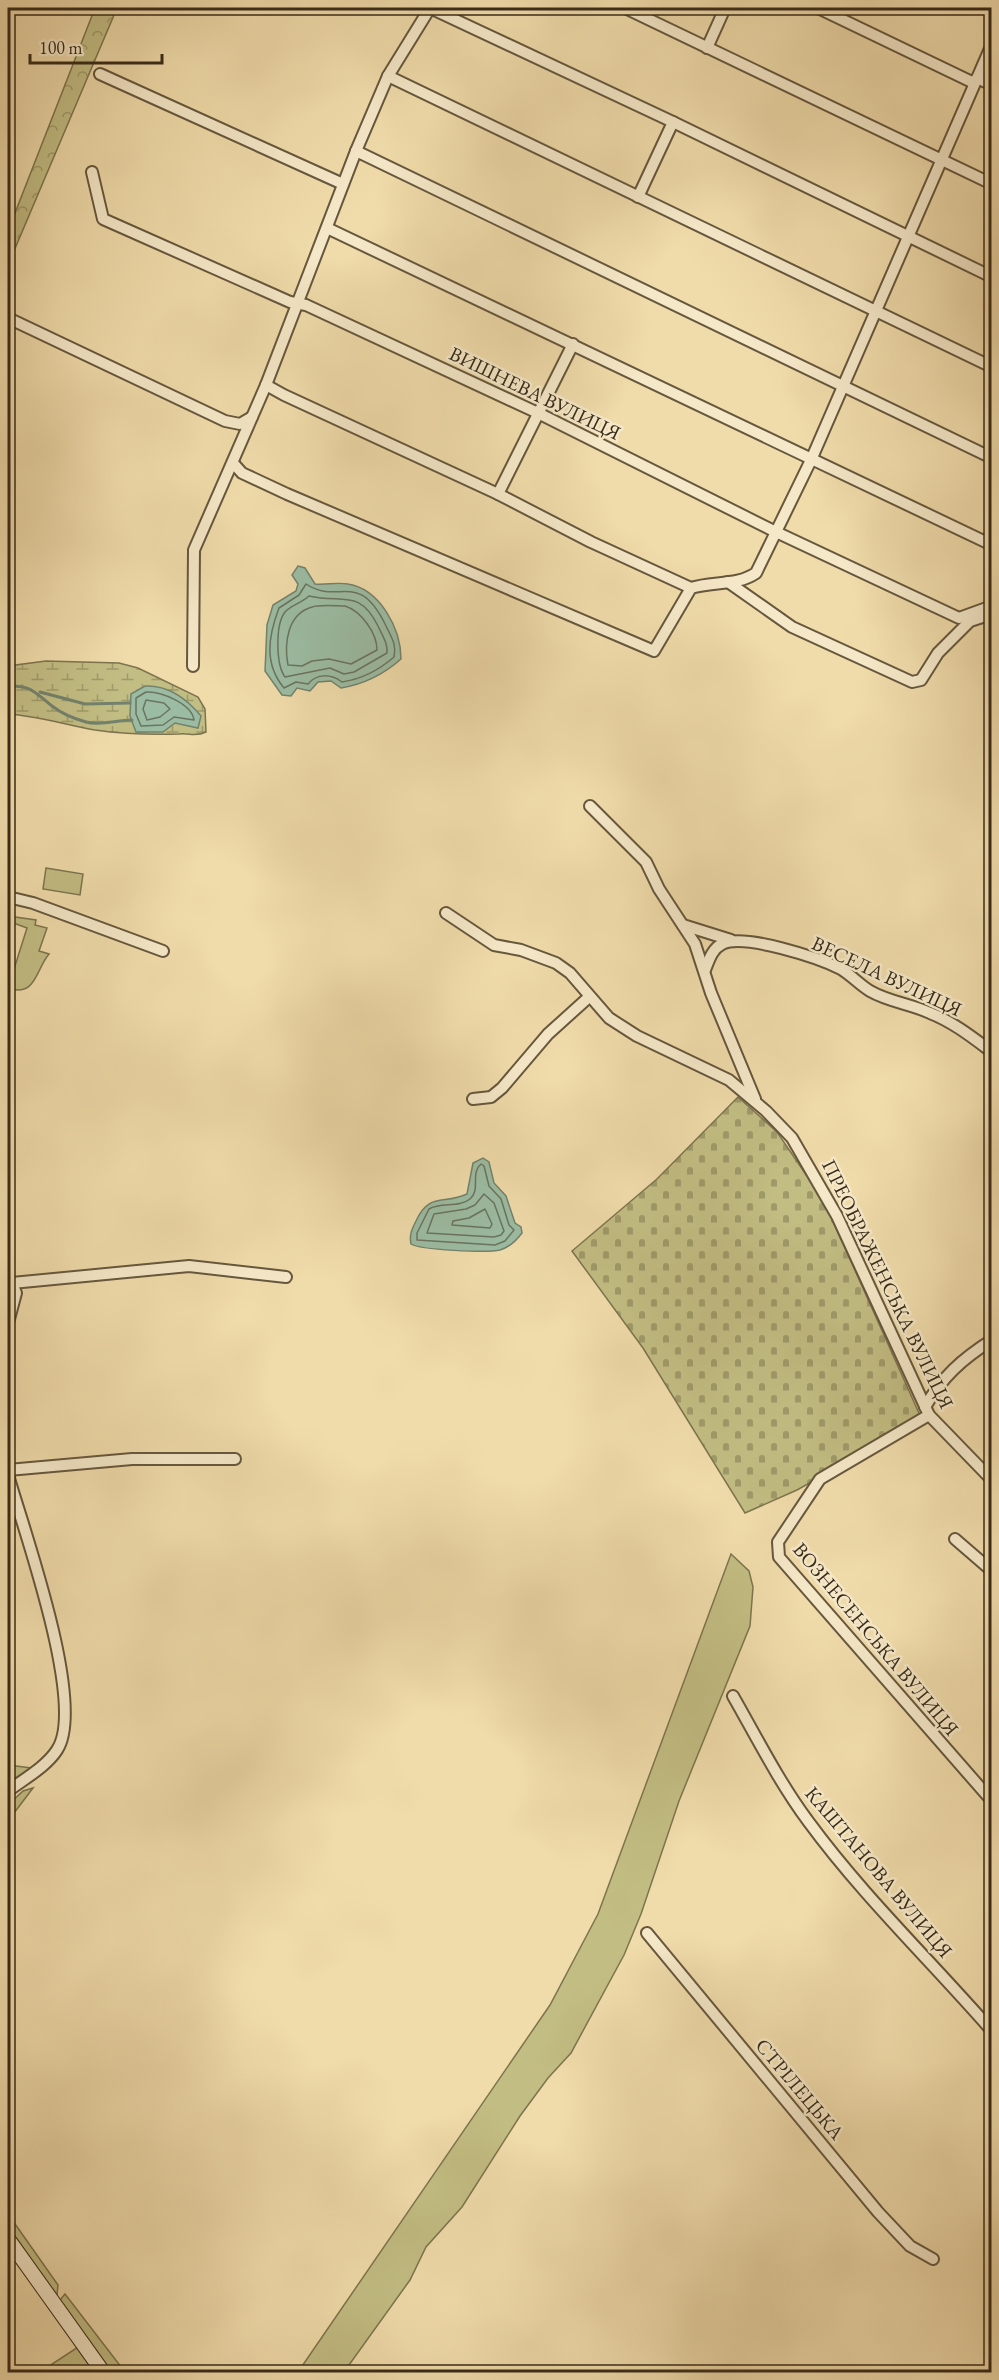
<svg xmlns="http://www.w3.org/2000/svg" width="999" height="2380" viewBox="0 0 999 2380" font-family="'EB Garamond',serif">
<defs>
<pattern id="forest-crowns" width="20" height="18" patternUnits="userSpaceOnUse" patternTransform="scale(1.5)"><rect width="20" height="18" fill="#c2bd83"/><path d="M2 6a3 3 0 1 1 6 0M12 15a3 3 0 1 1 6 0" fill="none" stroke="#9f9a6a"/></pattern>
<pattern id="wetland-marsh" width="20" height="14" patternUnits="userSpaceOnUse" patternTransform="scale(1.5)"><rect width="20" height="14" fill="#c2bd83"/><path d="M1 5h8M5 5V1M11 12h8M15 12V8" fill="none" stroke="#9f9a6a"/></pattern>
<pattern id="cemetery-stones" width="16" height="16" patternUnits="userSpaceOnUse" patternTransform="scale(1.5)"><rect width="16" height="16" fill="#c2bd83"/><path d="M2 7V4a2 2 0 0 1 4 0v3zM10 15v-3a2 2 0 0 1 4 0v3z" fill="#9f9a6a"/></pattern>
</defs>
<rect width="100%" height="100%" fill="#f0dbaa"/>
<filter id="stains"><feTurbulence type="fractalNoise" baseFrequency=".00333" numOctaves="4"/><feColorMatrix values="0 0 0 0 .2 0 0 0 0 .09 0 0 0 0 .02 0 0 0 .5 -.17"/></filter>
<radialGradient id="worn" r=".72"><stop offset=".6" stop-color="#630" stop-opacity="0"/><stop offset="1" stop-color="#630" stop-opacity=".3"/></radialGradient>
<!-- green -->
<g fill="#c2bd83" stroke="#7d744e" stroke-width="1.5">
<path d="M46,868L83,874L80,895L43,889Z"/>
<path d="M8,916L36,920L35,925L47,928L39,951L49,954C36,969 36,998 8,988L27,928L8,921Z"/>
<path d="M731,1554L749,1571L753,1587L750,1626L679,1801L641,1914L624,1955L571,2053L548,2078L520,2116L462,2207L426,2247L410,2280L344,2372H298L550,2005L598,1914Z"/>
<path d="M8,1765L32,1768L8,1788Z"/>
<path d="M33,1788L8,1821V1805L23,1791Z"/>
<path d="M8,2214L58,2285L57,2295L8,2228Z"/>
<path d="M65,2294L125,2372H110L60,2300Z"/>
<path d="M78,2347L95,2372H40Z"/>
</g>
<!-- forest -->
<path fill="url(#forest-crowns)" stroke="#7d744e" stroke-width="1.5" d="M95,8H117L8,265V231Z"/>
<!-- wetland -->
<path fill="url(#wetland-marsh)" stroke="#7d744e" stroke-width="1.5" d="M46,661L119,663L138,668L198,697L205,709L206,732C196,737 190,733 179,734C151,735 123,734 95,730C66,725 38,716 8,714V666Z"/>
<!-- cemetery -->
<path fill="url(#cemetery-stones)" stroke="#7d744e" stroke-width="1.5" d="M738,1097L777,1132L824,1201L922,1420L797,1490L745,1513L643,1348L572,1251L657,1179Z"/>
<!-- water -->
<g fill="#9bbca3" stroke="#73826c" stroke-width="1.5">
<path d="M298,566L305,568L315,584C326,585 337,582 348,584C380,589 401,629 401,659C383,675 365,684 341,688L331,681L318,682L310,691L297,688L291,696L282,695L265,671L267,625L273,605L296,591L298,584L292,575Z"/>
<path d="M145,686C168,685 187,699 201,716L198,728L175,723L163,732H136L130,716L131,694Z"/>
<path d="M483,1158L489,1162L494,1183L506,1196L515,1223L521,1227L522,1233C516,1241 510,1247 500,1250C488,1253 420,1250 411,1244C409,1235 412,1229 416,1221C429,1192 443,1205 467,1194L473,1163Z"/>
</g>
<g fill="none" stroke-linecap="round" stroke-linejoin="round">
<!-- shore -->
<g stroke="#6a745e" stroke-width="1.5">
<path d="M306,584C339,606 358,568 386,626C391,637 397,644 394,657C379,670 362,679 342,682C331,674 317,673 308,684L296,682L284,688C264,664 268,637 279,608L299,595Z"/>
<path d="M309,596C342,604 359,588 378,626C382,635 388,643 387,653L354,672L344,674L330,668L285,677C276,665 275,625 285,612C290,606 303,602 309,596Z"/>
<path d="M345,606C361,611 377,633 377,650L351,664L329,659L312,661L302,666L288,665C284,644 287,614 312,607C320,604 336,606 345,606Z"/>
<path d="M146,692C161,691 192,704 194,720L174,717L163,725L141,726L136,714V698Z"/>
<path d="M146,700L164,703L170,709L160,717L147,720L143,709Z"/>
<path d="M481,1164L484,1166L489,1186L501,1199L509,1225L514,1230L505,1241L495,1245L417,1240V1233L429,1209C441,1202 459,1208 470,1199C481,1190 470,1173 481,1164Z"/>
<path d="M484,1194L494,1203L504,1231L501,1235L494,1237L427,1233L434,1214L466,1209L475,1205Z"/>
<path d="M485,1209L492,1224L490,1228L452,1225L453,1221L469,1218Z"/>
</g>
<!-- stream -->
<g stroke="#73826c" stroke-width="3">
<path d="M8,686C32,685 35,693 52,706C61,713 75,719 86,722C101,726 116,720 132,720"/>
<path d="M40,692L85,704L130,703"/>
</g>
<!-- street casing -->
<g stroke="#66573d" stroke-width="14">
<g id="street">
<path d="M430,8L673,122L992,277"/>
<path d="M625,8L992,184"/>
<path d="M818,8L974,83"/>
<path d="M707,48L725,8"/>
<path d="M100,74L343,184"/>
<path d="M388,76L992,367"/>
<path d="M977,78L992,85"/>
<path d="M356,151L992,458"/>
<path d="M92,172L103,219L290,302L306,305L538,413L776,532L959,618L992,606"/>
<path d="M638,197L673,122"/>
<path d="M327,228L992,545"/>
<path d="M8,318L225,421L240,424L252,417"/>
<path d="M266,385L284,395L498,494L591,542L691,588"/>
<path d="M233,463L242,473L287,494L654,651L691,588C712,581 737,586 756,573L811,460L992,44"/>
<path d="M498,494L573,344"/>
<path d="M728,582L792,627L912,682L921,680L938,653L970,621L992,614"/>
<path d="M193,666L194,550L266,385L356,151L388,76L430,8"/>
<path d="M590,806L646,862L659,889L695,944L711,993L755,1099"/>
<path d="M8,897L33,903L163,951"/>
<path d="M446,913L494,945L521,950L556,963L570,973L609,1018L637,1036L729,1080L766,1111L792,1138L837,1216L929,1415L992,1480"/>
<path d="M683,925L731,940"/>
<path d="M705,970C709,960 712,949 722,944C744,933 819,958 841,969C851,975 860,985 870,991C889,1002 911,1004 930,1013C953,1022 972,1037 992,1052"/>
<path d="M473,1099L491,1097L502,1088L548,1034L589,997"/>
<path d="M8,1280L12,1283L189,1266L286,1277"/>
<path d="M8,1323L16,1293L12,1283"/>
<path d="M925,1407C942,1377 962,1359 992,1340"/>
<path d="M929,1415L820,1479L778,1542L779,1557L992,1801"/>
<path d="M8,1470L132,1459H235"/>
<path d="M8,1475C23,1528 87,1705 57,1750C46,1767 24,1779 8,1791"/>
<path d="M955,1539L992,1571"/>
<path d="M733,1696C757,1738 779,1782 808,1821C863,1896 931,1961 992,2031"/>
<path d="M647,1933L878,2212L910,2246L933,2259"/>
</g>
</g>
<!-- secondary casing -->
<g stroke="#382b19" stroke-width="16">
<path id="secondary" d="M8,2239L103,2372"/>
</g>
<!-- street -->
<use href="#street" stroke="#f5e8c8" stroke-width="10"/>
<!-- secondary -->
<use href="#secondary" stroke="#f5e8c8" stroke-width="14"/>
</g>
<g text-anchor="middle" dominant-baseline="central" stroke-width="5" stroke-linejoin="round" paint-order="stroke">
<!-- street labels -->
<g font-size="20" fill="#382b19" stroke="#f5e8c8">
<text transform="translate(535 393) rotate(26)">ВИШНЕВА ВУЛИЦЯ</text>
<text transform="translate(887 976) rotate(25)">ВЕСЕЛА ВУЛИЦЯ</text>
<text transform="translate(888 1284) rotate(64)">ПРЕОБРАЖЕНСЬКА ВУЛИЦЯ</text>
<text transform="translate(876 1639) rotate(50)">ВОЗНЕСЕНСЬКА ВУЛИЦЯ</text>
<text transform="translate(879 1872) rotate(50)">КАШТАНОВА ВУЛИЦЯ</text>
<text transform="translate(800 2089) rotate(50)">СТРІЛЕЦЬКА</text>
</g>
</g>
<!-- margin -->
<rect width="999" height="2380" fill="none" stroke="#f0dbaa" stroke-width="30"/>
<rect x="9" y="9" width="981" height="2362" fill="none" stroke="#382b19" stroke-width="3"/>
<rect x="15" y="15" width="969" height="2350" fill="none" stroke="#382b19" stroke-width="1.5"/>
<!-- scale -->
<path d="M30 54v9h132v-9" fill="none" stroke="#382b19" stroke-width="3"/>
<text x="39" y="54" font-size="18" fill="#382b19" stroke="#f5e8c8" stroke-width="4.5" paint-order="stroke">100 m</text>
<rect width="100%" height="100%" filter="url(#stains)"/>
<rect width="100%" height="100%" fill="url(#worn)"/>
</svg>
